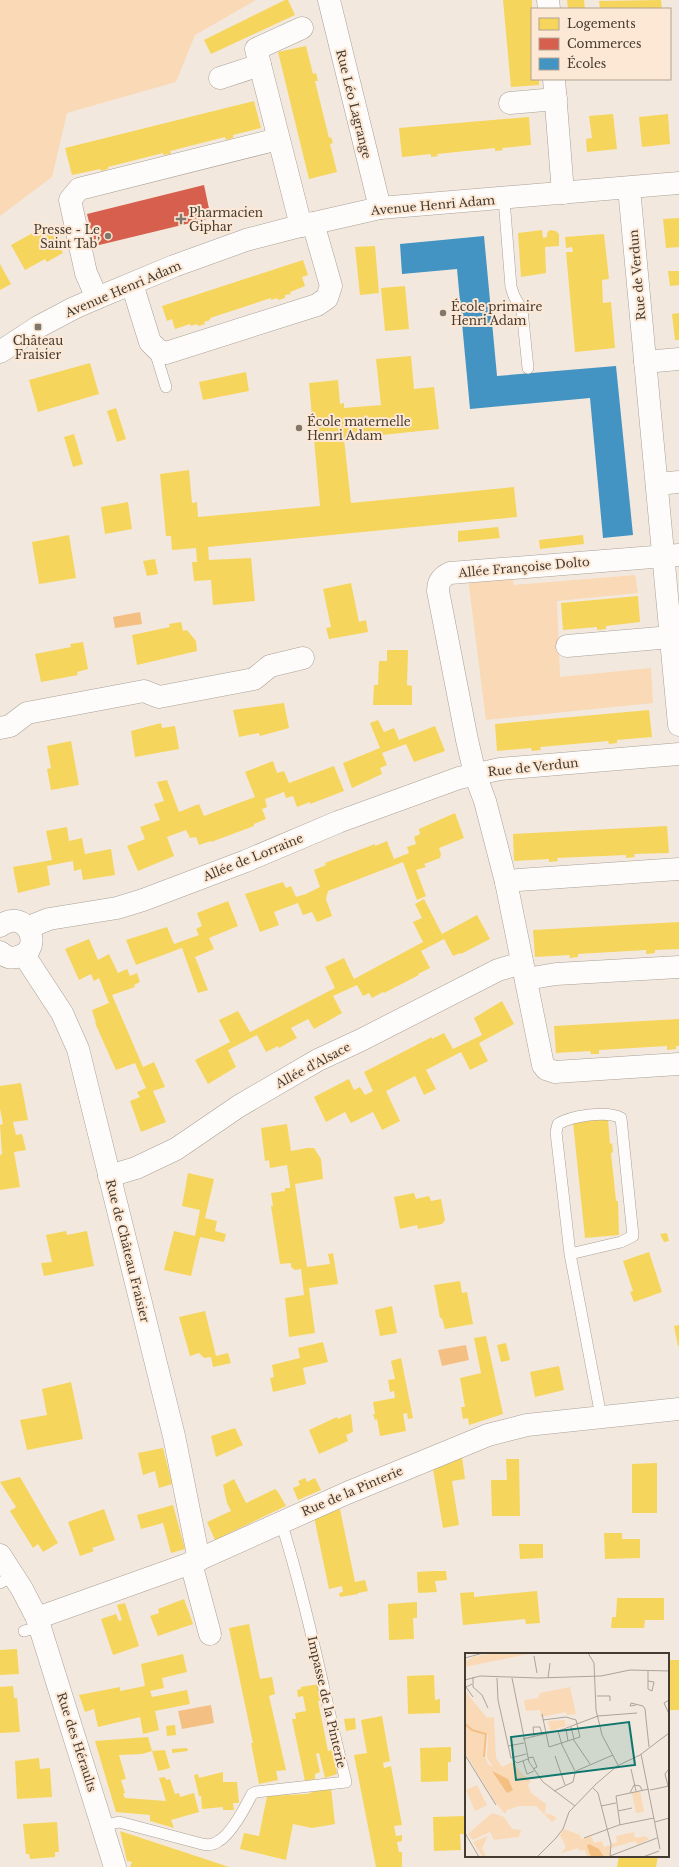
<svg xmlns="http://www.w3.org/2000/svg" width="679" height="1867" viewBox="0 0 679 1867" font-family="'Libre Baskerville',serif">
<rect width="100%" height="100%" fill="#f3e8dd"/>
<!-- green -->
<g fill="#fad9b6">
<path d="M0,0H256L195,35L176,82L67,113L52,177L0,216Z"/>
<path d="M512,575L514,585L635,575L638,593L557,601L560,677L651,668L653,703L486,720L468,579Z"/>
</g>
<!-- water -->
<g fill="#f4bf83">
<path d="M140,612L142,624L115,628L113,617Z"/>
<path d="M466,1345L469,1360L442,1366L438,1350Z"/>
<path d="M211,1705L214,1723L182,1729L178,1711Z"/>
</g>
<!-- homes -->
<g fill="#f6d55c">
<path d="M285,0H288L295,15L211,54L204,40Z"/>
<path d="M503,0H532V79H539V85L511,87Z"/>
<path d="M567,0H584L585,9H568Z"/>
<path d="M661,0L662,9H600L599,1Z"/>
<path d="M306,46L313,74L316,73L318,81H315L329,138L331,137L333,143L330,144L337,172L309,179L278,52Z"/>
<path d="M254,101L261,128L233,135V138L226,140L225,137L170,151L171,154L163,155V153L108,167V169L101,171L100,169L72,175L65,148Z"/>
<path d="M613,114L617,149L587,152L586,139L592,138L589,116Z"/>
<path d="M668,114L670,144L642,147L639,117Z"/>
<path d="M529,117L531,145L502,148L503,150L495,151V148L437,154L438,156L431,157V154L402,157L399,128Z"/>
<path d="M679,218V247L666,248L663,219Z"/>
<path d="M47,225L63,253L47,262L45,259L25,270L11,245Z"/>
<path d="M542,230L543,238L547,237V233L550,230L556,231L559,234V246L545,247L546,273L521,277L518,233Z"/>
<path d="M604,234L609,279L602,280L603,303L611,302L615,348L575,352L566,252H573L572,247L566,248L565,237Z"/>
<path d="M375,246L379,293L360,295L355,247Z"/>
<path d="M303,260L308,275L302,277L305,286L290,292L291,294L285,295V298L278,300L277,298L271,300V298L210,318V320L204,322L205,324L198,326L197,324L191,326L190,324L175,329L172,319L167,321L162,306Z"/>
<path d="M0,264L11,284L0,290Z"/>
<path d="M668,271H679V285L670,286Z"/>
<path d="M405,286L409,329L385,331L381,288Z"/>
<path d="M679,313V340H675L672,314Z"/>
<path d="M411,356L414,389L434,387L439,429L344,439L351,503L514,487L517,517L208,547L209,560L251,558L255,601L213,605L211,580L194,581L192,562H197L196,548L172,550L171,536H166L160,474L189,470L192,503L197,502L198,517L320,506L309,383L338,380L340,404L344,403V408L381,405L376,359Z"/>
<path d="M90,363L99,394L38,412L29,380Z"/>
<path d="M246,372L249,391L203,400L199,382Z"/>
<path d="M116,408L126,439L117,442L107,411Z"/>
<path d="M74,434L83,464L73,467L64,437Z"/>
<path d="M128,502L132,529L105,534L101,507Z"/>
<path d="M498,527L500,538L458,542V531Z"/>
<path d="M69,535L76,578L39,584L32,542Z"/>
<path d="M583,535L584,544L540,549L539,540Z"/>
<path d="M155,559L158,574L147,576L143,561Z"/>
<path d="M351,583L359,622L366,620L368,632L329,639L326,628L331,627L323,589Z"/>
<path d="M638,596L640,622L606,626V629L597,630V627L563,630L561,603Z"/>
<path d="M181,622L183,631L187,630L196,641L197,651L137,665L132,635L170,627L169,624Z"/>
<path d="M83,642L88,669L77,672L78,675L41,682L35,654L71,647L70,644Z"/>
<path d="M387,650H408L407,685L412,686V705H373L374,685H378L379,661H387Z"/>
<path d="M284,703L289,728L260,736L259,733L239,737L233,710Z"/>
<path d="M649,710L652,737L617,740V743L609,744L608,741L540,747L541,750L532,751L531,748L497,751L495,724Z"/>
<path d="M378,720L384,732L394,728L399,740L435,726L445,751L414,762L406,744L382,753L387,765L380,768L382,774L352,788L343,763L380,748L370,723Z"/>
<path d="M161,723L162,728L175,726L179,749L135,757L131,731Z"/>
<path d="M71,741L79,785L51,790L47,769L51,768L47,746Z"/>
<path d="M273,761L277,773L284,771L289,783L334,766L344,791L310,804V802L297,807L293,796L286,798L284,792L265,799L267,807L262,809L266,819L254,824V826L211,842V841L199,845L196,837L190,838L186,830L167,837L174,856L138,871L127,846L145,839L140,827L160,820L154,804L164,801L157,782L167,780L179,812L199,804L204,816L255,797L245,772Z"/>
<path d="M455,813L464,838L439,848L441,854L440,858L424,864L426,867L416,870L426,896L417,900L403,862L328,891L326,899L332,916L317,922L312,912L303,915L298,903L274,912L279,925L260,932L245,894L283,882L286,888L291,886L296,897L306,894L320,887L314,870L326,865L325,863L375,844V846L387,841L394,859L409,853L407,847L416,844L414,837L420,834L419,829Z"/>
<path d="M667,826L669,853L634,854L635,857L626,858V855L557,858L558,861L549,862V859L514,861L513,834Z"/>
<path d="M67,827L69,841L82,838L85,854L111,849L115,875L83,880L81,869L74,871L73,861L47,866L50,885L18,893L13,867L52,860L46,831Z"/>
<path d="M424,899L442,934L477,915L490,939L461,954L460,953L453,956L444,939L421,951L430,968L418,974L419,975L384,993L383,992L372,998L369,993L363,996L357,985L333,996L342,1013L314,1029L308,1019L291,1028L297,1038L279,1048L278,1046L266,1052L257,1035L228,1050L236,1067L208,1084L195,1060L230,1042L219,1020L238,1011L250,1032L335,988L325,967L344,958L354,979L423,942L413,922L422,918L415,904Z"/>
<path d="M228,901L238,926L209,938L214,949L195,957L208,990L198,993L182,948L136,965L126,940L167,927L174,944L199,935L196,929L202,926L197,913Z"/>
<path d="M679,922V949L655,950V953L646,954V950L578,954V957L569,958L570,955L535,957L533,930Z"/>
<path d="M89,939L98,960L109,954L118,973L127,969L130,976L137,973L140,982L134,985L135,987L112,995L143,1067L154,1062L165,1087L153,1091L166,1122L141,1132L130,1101L140,1097L137,1092L146,1088L135,1063L116,1070L95,1023H96L92,1010L109,1003L99,978L94,981L91,974L79,980L65,949Z"/>
<path d="M502,1001L514,1024L479,1043L488,1061L470,1070L461,1052L426,1070L436,1089L424,1095L415,1076L386,1091L400,1121L382,1130L373,1112L351,1123L345,1112L326,1122L314,1097L349,1079L354,1090L360,1087L365,1095L373,1091L364,1072L432,1037V1039L444,1033L453,1049L482,1035L474,1018Z"/>
<path d="M679,1019V1046H676V1049L667,1050V1046L599,1050V1054H591L590,1051L556,1053L554,1026Z"/>
<path d="M21,1083L28,1120L13,1122L16,1135L22,1134L26,1150L14,1152L20,1187L0,1190V1155L2,1154L0,1125L3,1124L0,1109V1086Z"/>
<path d="M608,1119L610,1144L612,1143L613,1152L611,1153L616,1201H618L619,1235L585,1238L573,1122Z"/>
<path d="M287,1124L291,1151L307,1148H314L321,1159L323,1179L295,1184L307,1267L330,1264L328,1254L333,1253L338,1284L309,1288L315,1333L289,1337L285,1298L304,1295L302,1278L301,1269L295,1270L291,1267V1263L280,1264L271,1206H273L271,1193L285,1191V1188H290V1185L287,1165L270,1168L269,1160L265,1161L261,1128Z"/>
<path d="M188,1173L214,1179L205,1218L217,1221L215,1231L226,1234L224,1242L200,1237L191,1276L164,1270L174,1231L195,1236L200,1210L182,1206Z"/>
<path d="M414,1193L416,1199L429,1196L431,1201L441,1199L445,1220L442,1224L418,1229L417,1225L400,1229L394,1197Z"/>
<path d="M66,1231L67,1235L87,1231L94,1266L44,1276L41,1263L52,1262L46,1235Z"/>
<path d="M667,1233L669,1241L664,1242L660,1234Z"/>
<path d="M649,1252L662,1292L634,1302L630,1292L633,1291L623,1261Z"/>
<path d="M460,1281L462,1293L467,1292L473,1324L445,1329L442,1318H440L434,1285Z"/>
<path d="M392,1306L397,1333L380,1336L375,1310Z"/>
<path d="M205,1311L216,1356L228,1353L231,1363L213,1367L211,1357L204,1358L199,1353L190,1356L179,1317Z"/>
<path d="M679,1325V1346H678L674,1326Z"/>
<path d="M486,1336L503,1414L469,1425L468,1418L463,1419L461,1407H465L460,1378L481,1373L474,1338Z"/>
<path d="M323,1342L328,1362L303,1368L306,1384L273,1392L270,1378L274,1377L272,1365L300,1358L298,1348Z"/>
<path d="M506,1343L510,1360L501,1362L497,1345Z"/>
<path d="M401,1358L413,1418L408,1419L407,1413L403,1414L406,1431L380,1436L377,1419L375,1420L373,1414H375L373,1402L395,1398L394,1391L390,1392L388,1380L395,1379L391,1361Z"/>
<path d="M559,1366L564,1390L535,1397L530,1372Z"/>
<path d="M71,1382L83,1439L27,1450L20,1420L47,1415L42,1389Z"/>
<path d="M351,1414L353,1432L346,1435L348,1441L319,1454L309,1430L337,1417L338,1419Z"/>
<path d="M235,1428L243,1445L216,1457L211,1436Z"/>
<path d="M163,1448L172,1484L159,1488L155,1471L143,1475L138,1453Z"/>
<path d="M462,1457L465,1479L452,1481L459,1525L443,1528L433,1469Z"/>
<path d="M506,1459H519L520,1516H492L491,1480H507Z"/>
<path d="M657,1463V1513H632V1464Z"/>
<path d="M20,1477L58,1543L43,1552L38,1544L33,1548L10,1511L16,1507L0,1482Z"/>
<path d="M305,1478L307,1482L315,1478L321,1490L298,1500L293,1488L300,1485L298,1481Z"/>
<path d="M234,1479L246,1503L275,1489L278,1492L286,1506L215,1540L207,1522L231,1511L227,1503L223,1485Z"/>
<path d="M173,1505L185,1549L171,1553L163,1523L141,1529L137,1515Z"/>
<path d="M104,1509L115,1540L92,1548L94,1551L80,1556L68,1522Z"/>
<path d="M332,1509V1512L340,1509L355,1582L365,1580L368,1591L358,1593V1594L340,1597L339,1593L343,1592L342,1586L329,1589L314,1517Z"/>
<path d="M604,1533H622V1539H640V1558L605,1559Z"/>
<path d="M519,1544H543V1558L520,1559Z"/>
<path d="M433,1571H446L447,1580L435,1581L437,1592L418,1593L417,1572Z"/>
<path d="M537,1591L540,1623L526,1624L525,1619L463,1625L460,1593L474,1592V1597Z"/>
<path d="M617,1598H664V1620H645L644,1628H611L612,1617H616Z"/>
<path d="M184,1599L193,1624L158,1636L150,1616L159,1613L158,1609Z"/>
<path d="M417,1602V1618H413L414,1639L389,1640L388,1604Z"/>
<path d="M125,1603L139,1646L113,1655L101,1619L116,1614L119,1621L122,1620L117,1605Z"/>
<path d="M249,1624L260,1679L272,1677L275,1694L269,1696L286,1770L276,1771L278,1780L259,1784L251,1743H253L229,1628Z"/>
<path d="M17,1649L19,1674L0,1675V1650Z"/>
<path d="M183,1654L187,1672L162,1678L164,1688L150,1691L152,1697L187,1690L190,1704L155,1711L159,1730L143,1734L140,1717L98,1727L94,1709L85,1712L79,1695L120,1687V1691L145,1686L141,1664Z"/>
<rect x="668" y="1660" width="11" height="50"/>
<path d="M434,1675L435,1700L440,1699V1713L408,1714L407,1676Z"/>
<path d="M319,1684L321,1700L318,1701L328,1751L332,1750L337,1774L325,1778L319,1753L316,1754L320,1772L315,1774V1779L305,1781L292,1719H296L295,1713L306,1711L303,1696L298,1697L297,1690L301,1689V1687Z"/>
<path d="M13,1686L14,1698H17L20,1732L0,1733V1687Z"/>
<path d="M382,1716L390,1761L383,1763L384,1768L391,1766L402,1825L394,1826L396,1836L402,1835V1841L397,1842L399,1852H402V1867H376L354,1755L367,1753L361,1720Z"/>
<path d="M355,1718L356,1729L346,1731L344,1719Z"/>
<path d="M175,1725L176,1735L167,1736L166,1726Z"/>
<path d="M148,1737L152,1751L142,1754L119,1755L126,1779L121,1780L125,1793L123,1794L125,1798L166,1801L159,1778L165,1777L166,1780L170,1779L175,1794L179,1793L180,1797L194,1793L199,1812L171,1820L174,1828L150,1821V1815L116,1812L95,1741Z"/>
<path d="M451,1747V1762H448V1781L421,1782L420,1748Z"/>
<path d="M187,1748L188,1751L172,1753V1749Z"/>
<path d="M165,1750L170,1768L158,1771L152,1751Z"/>
<path d="M39,1758L40,1769L50,1768L52,1797L17,1799L15,1761Z"/>
<path d="M223,1772V1782H237L239,1803H233L234,1810H223V1807L202,1809L201,1796H199L194,1775L198,1774L199,1778Z"/>
<path d="M331,1788L335,1824L312,1828L293,1824L286,1860L240,1849L244,1833L259,1836L267,1796L307,1794L321,1789Z"/>
<path d="M464,1816V1834H460L461,1850L434,1851L433,1817Z"/>
<path d="M57,1822L59,1852H55V1857L30,1859L29,1854H26L23,1824Z"/>
<path d="M120,1831L199,1857L229,1867H130L132,1862L127,1861Z"/>
<path d="M619,1856H658L656,1867H617Z"/>
</g>
<!-- shops -->
<path fill="#d6604d" d="M204,185L211,218L95,246L87,214Z"/>
<!-- schools -->
<path fill="#4393c3" d="M484,236L497,376L616,366L633,535L603,538L590,398L470,409L457,269L402,274L400,244Z"/>
<g fill="none" stroke-linecap="round" stroke-linejoin="round">
<!-- lane casing -->
<g stroke="#a9a097" stroke-width="12">
<g id="lane">
<path d="M504,199L511,287L514,296L522,310L528,368"/>
<path d="M154,348L166,387"/>
<path d="M570,1254L621,1242L633,1236L621,1118C607,1110 571,1116 558,1124L556,1132L570,1254L599,1406V1417"/>
<path d="M0,1583L13,1576"/>
<path d="M24,1631L40,1627"/>
<path d="M103,1826L119,1822L202,1844C207,1845 213,1845 217,1842C231,1835 245,1808 252,1794L256,1792L346,1782C324,1695 308,1607 281,1522"/>
</g>
</g>
<!-- street casing -->
<g stroke="#a9a097" stroke-width="23">
<g id="street">
<path d="M329,0L380,208"/>
<path d="M548,0L549,9"/>
<path d="M220,78L260,65"/>
<path d="M554,79L563,193"/>
<path d="M510,103L556,99"/>
<path d="M629,188L679,725"/>
<path d="M301,226L256,49L302,28"/>
<path d="M132,284L150,342L158,350L166,353L317,305L327,298L331,286L313,223"/>
<path d="M97,298L86,273L70,200L79,189L278,139"/>
<path d="M0,352L38,327L74,308L97,298L174,266L246,240L292,228L380,208L679,183"/>
<path d="M645,362L679,359"/>
<path d="M657,484L679,482"/>
<path d="M679,555L450,573C441,577 438,582 438,591L467,740L475,774L485,801L506,882L543,1065L546,1069L555,1072L679,1064"/>
<path d="M567,646L671,637"/>
<path d="M0,728L10,726L27,713L144,691L159,697L254,679L270,666L303,658"/>
<path d="M506,882L518,880L679,869"/>
<path d="M0,926C27,906 44,949 20,956C12,959 7,958 0,952"/>
<path d="M29,929L34,925L49,919L117,908L143,900L246,861L338,822L459,778L500,769L679,754"/>
<path d="M24,955L62,1013L78,1049L174,1436L199,1560"/>
<path d="M526,979L556,974L679,967"/>
<path d="M109,1176L136,1168L176,1149L239,1106L318,1060L361,1040L498,970L522,963"/>
<path d="M0,1555L22,1589L37,1618L115,1867"/>
<path d="M191,1563L210,1634"/>
<path d="M37,1618L191,1563L347,1493L488,1435L527,1425L679,1409"/>
</g>
</g>
<!-- lane -->
<use href="#lane" stroke="#fdfcfa" stroke-width="11"/>
<!-- street -->
<use href="#street" stroke="#fdfcfa" stroke-width="22"/>
</g>
<!-- markers -->
<g fill="#81786d" stroke="#fce8d4" stroke-width="1.5">
<path d="M179 213h4v4h4v4h-4v4h-4v-4h-4v-4h4z"/>
<circle cx="108" cy="236" r="4"/>
<circle cx="443" cy="313" r="4"/>
<rect x="34" y="323" width="8" height="8" rx="2"/>
<circle cx="299" cy="428" r="4"/>
</g>
<g text-anchor="middle" dominant-baseline="central" stroke-width="4" stroke-linejoin="round" paint-order="stroke">
<!-- street labels -->
<g font-size="12" fill="#443b31" stroke="#fce8d4">
<text transform="translate(354 104) rotate(76)">Rue Léo Lagrange</text>
<text transform="translate(433 205) rotate(-5)">Avenue Henri Adam</text>
<text transform="translate(637 275) rotate(-95)">Rue de Verdun</text>
<text transform="translate(123 289) rotate(-23)">Avenue Henri Adam</text>
<text transform="translate(524 567) rotate(-5)">Allée Françoise Dolto</text>
<text transform="translate(533 767) rotate(-6)">Rue de Verdun</text>
<text transform="translate(253 857) rotate(-22)">Allée de Lorraine</text>
<text transform="translate(313 1065) rotate(-28)">Allée d'Alsace</text>
<text transform="translate(128 1251) rotate(76)">Rue de Château Fraisier</text>
<text transform="translate(352 1491) rotate(-23)">Rue de la Pinterie</text>
<text transform="translate(327 1702) rotate(77)">Impasse de la Pinterie</text>
<text transform="translate(77 1742) rotate(72)">Rue des Héraults</text>
</g>
<!-- poi labels -->
<g font-size="12" fill="#443b31" stroke="#fce8d4" text-anchor="start">
<text x="189" y="212">Pharmacien<tspan x="189" dy="14">Giphar</tspan></text>
<text x="100" y="229" text-anchor="end">Presse - Le<tspan x="100" dy="14">Saint Tab’</tspan></text>
<text x="451" y="306">École primaire<tspan x="451" dy="14">Henri Adam</tspan></text>
<text x="38" y="340" text-anchor="middle">Château<tspan x="38" dy="14">Fraisier</tspan></text>
<text x="307" y="421">École maternelle<tspan x="307" dy="14">Henri Adam</tspan></text>
</g>
</g>
<!-- overview -->
<g transform="translate(465 1653)">
<rect width="204" height="204" fill="#f3e8dd"/>
<path d="M28,0L46,1L68,0L0,14V9L10,3ZM105,34L111,61L102,62L101,59L76,64L75,57L61,58L59,47L73,45L75,40ZM0,38L22,65L29,64L31,105L37,114L47,109L58,122L66,127L63,132L66,140L81,151L80,161H85L92,165L87,169L71,153H54L42,157L40,161L30,149L0,100V71L5,77L21,81L20,104L23,111L28,114L22,105L23,81L7,77L0,70ZM100,67V72L110,70L85,78L83,68ZM12,132L22,152L10,158L1,137ZM175,138L179,159L171,160L167,140ZM27,160L39,164L47,176L56,177L54,184L29,187L25,179L8,187L3,181ZM99,176L115,182L116,186L126,183L129,190L137,188L139,194L145,192V204H122L120,197L115,198L113,195L96,200L101,194L95,182ZM169,179L170,185L180,183L184,186L173,192L170,188L146,195L147,191L152,189L151,183ZM23,183L17,195L21,204H18L8,189Z" fill="#fad9b6"/>
<path d="M27,118L43,126L48,137L42,140ZM124,191L134,196L139,204H126L122,193Z" fill="#f4bf83"/>
<path fill="none" stroke="#f4bf83" stroke-width="2" d="M0,71L7,77L21,81L19,104"/>
<path fill="none" stroke="#ada398" stroke-width="1" d="M123,0L129,10L131,57L137,82L153,112M69,3L72,20M0,5L18,0M183,18V36L187,38L189,29L183,28M8,24V34L17,42L23,55M32,25L33,47L46,105L61,101M47,25L64,109L78,129L110,153M83,25L85,10M0,27L15,23L73,25L136,23L165,17L204,18M7,31L1,34L8,44M132,43H145V48M204,47L199,50L204,61M171,52L165,53L166,50L178,53L180,56L184,94M77,61L84,94L115,84L111,67L101,64L78,67M106,74L109,86M101,76L103,88M93,78L97,92L110,118M69,83L68,74H75L77,81M58,86L96,77L133,63L172,60M108,86L125,111M43,93L59,90M176,101L195,196M0,102L31,152M90,103L100,132M63,105L68,104L72,114L68,116M50,108L52,110L63,106M58,108L62,121L69,118M166,116L171,138M111,118L148,102M203,133L200,121L203,117M128,135L133,140L146,191L145,204M185,137L204,133M89,138L108,129L110,120M165,140L169,132L175,133L177,137M136,153L151,150M153,158L167,155M190,169L204,165M155,172L151,143L184,136M0,180L14,204M119,185L154,172L189,165M145,203L192,185M72,204L91,185L98,176L104,159L131,131L152,113L175,102L204,80M178,204L194,198"/>
<path fill="#0f766e" fill-opacity="0.15" stroke="#0f766e" stroke-width="2" d="M164,69L170,112L51,127L46,84Z"/>
<rect width="204" height="204" fill="none" stroke="#443b31" stroke-width="2"/>
</g>
<!-- legend -->
<rect x="531" y="8" width="140" height="72" fill="#fce8d4" stroke="#b2a393"/>
<rect x="539" y="18" width="20" height="12" fill="#f6d55c" stroke="#b2a393"/>
<text x="567" y="28" font-size="12" fill="#443b31">Logements</text>
<rect x="539" y="38" width="20" height="12" fill="#d6604d" stroke="#b2a393"/>
<text x="567" y="48" font-size="12" fill="#443b31">Commerces</text>
<rect x="539" y="58" width="20" height="12" fill="#4393c3" stroke="#b2a393"/>
<text x="567" y="68" font-size="12" fill="#443b31">Écoles</text>
</svg>
